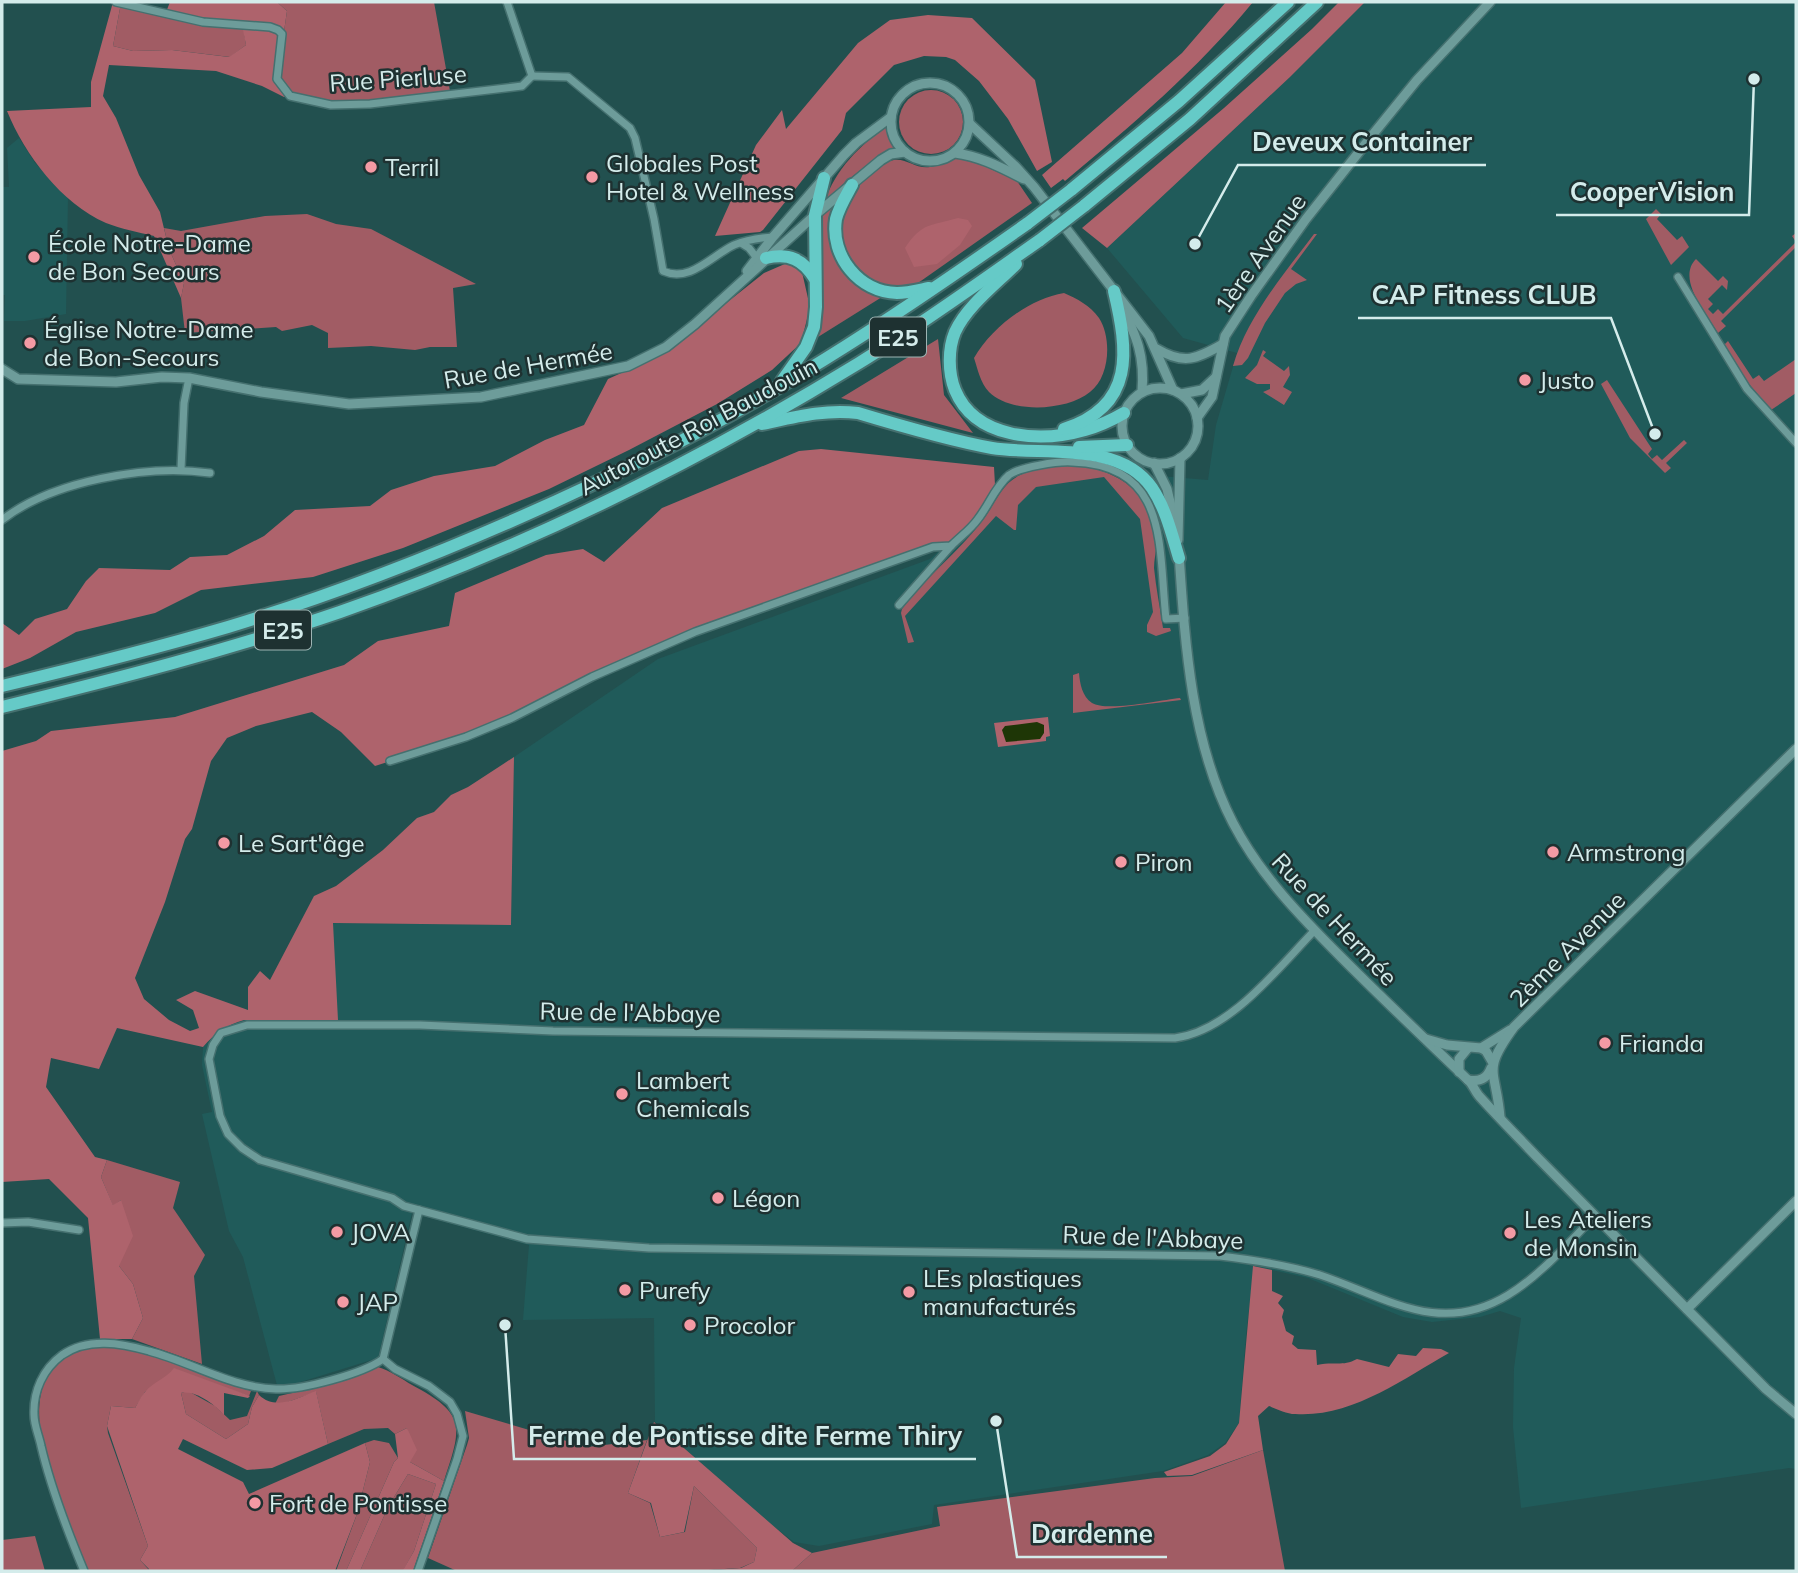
<svg xmlns="http://www.w3.org/2000/svg" width="1798" height="1573" viewBox="0 0 1798 1573" font-family="Mulish,sans-serif">
<rect width="100%" height="100%" fill="#22504f"/>
<!-- built -->
<g fill="#205b5a">
<path d="M1365,2H1796V1469L1789,1468L1521,1508L1513,1427L1514,1368L1521,1318L1500,1311L1480,1317L1432,1322L1403,1317L1308,1278L1254,1266L1246,1335L1239,1423L1225,1443L1208,1455L1163,1471L934,1505L932,1524L819,1546L794,1542L760,1516L655,1422L654,1318L523,1320L529,1245L412,1213L378,1358L278,1389L243,1257L229,1231L202,1114L212,1112L202,1065L203,1047L217,1032L231,1023L244,1020L333,923L511,925L514,757L658,659L930,559L976,518L1003,473L1100,471L1208,480L1216,425L1237,353L1183,338L1107,248L1290,77Z"/>
<path d="M19,138L35,163L68,197L66,314L25,321H4L5,295H2V187H9L7,148Z"/>
</g>
<!-- green -->
<g fill="#a15c64">
<path d="M277,2H434L450,91L331,105L290,96L277,79L287,11Z"/>
<path d="M121,3L243,25L246,45L230,57L172,50L133,51L113,46Z"/>
<circle cx="931" cy="122" r="32"/>
<path d="M886,127L895,148C869,161 846,181 825,201C835,170 860,145 886,127Z"/>
<path d="M956,158H967L1017,181L1032,203L918,283C912,285 904,289 898,289C864,290 839,254 840,223C841,201 863,179 879,167C902,149 911,170 930,167C938,166 948,161 956,158Z"/>
<path d="M834,203C823,254 835,276 882,297L818,337L820,232L818,218Z"/>
<path d="M1656,209L1661,214L1657,219L1677,240L1682,236L1689,247L1671,265L1646,219Z"/>
<path d="M307,214L336,224L371,229L476,284L453,288L457,347H430L415,350L371,346L328,348V333L312,325L282,331L276,327L185,333L181,298L184,283L169,249L164,228L181,231L265,216Z"/>
<path d="M1796,233V247L1721,321L1726,326L1718,333C1707,314 1676,279 1696,259L1718,281L1723,276L1728,281L1727,290L1722,285L1708,299L1713,304L1708,309L1713,314L1718,309L1723,314L1796,242L1792,236Z"/>
<path d="M1314,234H1317L1291,269L1307,280L1296,284L1285,293L1265,323L1248,358L1242,365L1233,366C1247,317 1284,274 1314,234Z"/>
<path d="M1064,293C1077,299 1090,305 1099,318C1112,338 1110,377 1090,392C1067,411 1011,414 989,392C980,382 978,370 974,358C992,327 1029,299 1064,293Z"/>
<path d="M938,339L944,395L973,433L841,398Z"/>
<path d="M1728,341L1753,379L1759,375L1764,381L1796,359V393L1771,410L1744,378L1724,345Z"/>
<path d="M1263,350L1266,352L1263,356L1284,371L1289,366L1290,375L1283,387L1292,392L1284,405L1263,392L1270,389V384H1257L1245,378L1257,365Z"/>
<path d="M1607,380L1652,449L1648,454L1652,459L1657,455L1662,460L1684,440L1687,443L1666,463L1671,468L1665,473L1630,438L1601,384Z"/>
<path d="M1082,466C1125,474 1151,495 1156,541C1157,550 1154,559 1154,568C1156,588 1160,608 1163,628H1170L1171,631L1156,636L1147,632V625L1153,612L1140,519L1104,477L1036,487L1018,505L1016,530H1014L996,516L905,616L914,642L908,643L901,613L902,609C925,577 958,553 982,521C995,505 999,487 1018,476C1038,465 1061,466 1082,466Z"/>
<path d="M1079,673C1080,684 1082,696 1092,703C1107,712 1161,700 1180,698L1181,700L1073,713V675Z"/>
<path d="M107,1160L180,1182L173,1208L205,1255L194,1276L202,1364L132,1339L143,1318L133,1284L119,1266L121,1200L113,1206L101,1177Z"/>
<path d="M108,1345L165,1359L251,1391L249,1396L222,1387L167,1378L145,1392L135,1408L111,1406L107,1426L108,1433L148,1546L140,1560L149,1570L147,1571H87C67,1518 0,1391 71,1352C82,1346 95,1346 108,1345Z"/>
<path d="M378,1367C389,1370 402,1379 412,1385C467,1414 462,1427 444,1481L410,1462L407,1428L395,1434L388,1428L364,1429L328,1444L316,1392L279,1405L275,1404L279,1396L314,1388Z"/>
<path d="M188,1391L215,1406L230,1420L247,1416L257,1391L259,1395L252,1407L248,1424L226,1439L186,1414L181,1393Z"/>
<path d="M465,1411L587,1447L647,1440L628,1493L650,1503L660,1537L685,1532L694,1486L757,1548L754,1562L740,1568L693,1571H457L428,1558L467,1445L469,1438Z"/>
<path d="M374,1440L389,1443L398,1458L394,1462L346,1571H336L357,1514L370,1462L365,1443Z"/>
<path d="M1263,1450L1285,1571H792L812,1553L940,1526L937,1507L1155,1478L1192,1476Z"/>
<path d="M408,1474L436,1484L414,1551L404,1569L407,1571H360L388,1507Z"/>
<path d="M35,1536L45,1571H2V1540Z"/>
</g>
<!-- forest -->
<g fill="#ae636c">
<path d="M113,2L121,3L113,46L133,51L172,50L229,57L246,45L242,25L203,22L166,12L170,2H277L287,11L277,79L290,96L284,97L262,86L216,71L109,65L103,96L116,118L139,175L160,212L169,249L184,283L181,298L154,236C138,232 121,229 106,223C61,203 25,155 7,111L91,107V82Z"/>
<path d="M1226,2H1253C1198,69 1132,125 1065,181L1063,179L1051,188L1042,175L1182,53Z"/>
<path d="M1339,2H1365L1290,77L1107,248L1082,228L1224,108L1312,29Z"/>
<path d="M928,15L972,18L1035,80L1052,162L1037,171L1008,119L979,81L955,60L946,57L924,56L894,65L846,113L842,130L763,230L760,232L715,236L756,145L782,110L786,129L858,43L890,20Z"/>
<path d="M958,218L968,220L972,226L960,245L937,264L914,267L905,248C922,222 931,226 958,218Z"/>
<path d="M787,263L802,272L810,307L801,343L772,370L717,404L629,450L549,489L403,548L313,577L201,590L155,613L76,632L30,658L2,669V623L19,635L35,619L67,609L86,581L99,568L170,570L190,557L227,555L264,536L295,510L370,506L391,490L434,476L495,466L545,440L584,425L608,379L661,355L764,273Z"/>
<path d="M821,449L994,467L995,485L976,518L944,546L695,632L466,737L375,766L341,732L312,712L256,726L227,738L211,761L192,829L185,839L165,902L135,978L144,999L169,1020L190,1031L199,1028L193,1010L176,1000L195,991L248,1010V987L260,971L270,980L314,896L336,886L383,850L417,818L434,812L451,795L468,787L514,757L511,925L333,923L338,1020H244C227,1025 215,1033 203,1047L117,1028L99,1069L51,1058L46,1087L95,1157L107,1160L101,1177L113,1205L121,1200L133,1236L119,1266L133,1284L143,1318L132,1339H100L88,1218L49,1179L2,1182V751L36,741L51,731L175,717L344,665L378,641L449,626L455,593L546,555L583,549L604,562L662,508L799,451Z"/>
<path d="M1048,717L1050,736L1046,737V741L998,747L994,723Z"/>
<path d="M1253,1266L1272,1270V1291L1283,1296L1278,1303L1284,1310L1282,1317L1286,1331L1294,1336L1292,1344L1298,1349L1316,1350L1317,1365C1334,1361 1342,1367 1357,1359L1389,1367L1398,1354L1416,1356L1423,1348L1441,1349L1449,1353C1403,1379 1351,1418 1295,1414C1287,1414 1277,1409 1269,1406L1258,1416L1263,1450L1192,1475L1167,1476L1164,1472L1210,1456L1226,1444L1239,1423Z"/>
<path d="M174,1368L250,1396L248,1398L224,1393V1415C215,1405 196,1390 181,1393L186,1414L226,1439L248,1424L252,1407L259,1395C276,1411 297,1398 316,1391L328,1444L272,1468L247,1470L183,1439L178,1449L243,1482L249,1494L365,1443L370,1462L357,1514L335,1571H147L149,1569L140,1560L148,1546L107,1426L111,1406L135,1408C138,1403 141,1396 145,1392C154,1381 166,1379 174,1368Z"/>
<path d="M654,1422L793,1543L812,1553L792,1571H700L741,1568L754,1562L757,1548L694,1486L684,1532L660,1537L651,1503L628,1493Z"/>
<path d="M407,1428L417,1450L410,1462L444,1481L413,1571L403,1570L414,1551L436,1484L408,1474L388,1507L360,1571H346L394,1462L398,1458L395,1434Z"/>
</g>
<!-- water -->
<path fill="#1e3606" d="M1037,722L1044,725V733L1040,739L1006,742L1002,730L1005,726Z"/>
<g fill="none" stroke-linecap="round" stroke-linejoin="round">
<!-- minor casing -->
<g stroke="#45706f" stroke-width="10">
<g id="minor">
<path d="M116,2L203,22L270,27L278,30L282,34L277,79L290,96L331,105L370,104L522,86L532,76"/>
<path d="M507,2L532,76"/>
<path d="M532,76L568,77L630,128L635,138L654,219L663,271C690,283 711,256 734,245C746,240 759,238 773,237"/>
<path d="M741,243L749,248L756,257"/>
<path d="M1678,277L1747,389L1796,443"/>
<path d="M181,469L184,403L189,378"/>
<path d="M2,520C52,481 147,464 210,473"/>
<path d="M899,605L951,546"/>
<path d="M390,761L466,737L512,718L592,677L695,632L933,547L951,546C960,537 971,529 978,519C989,505 995,487 1009,475C1020,467 1058,461 1072,462C1170,465 1158,547 1166,619L1185,618"/>
<path d="M1315,930C1277,969 1230,1031 1175,1038L553,1031L420,1025H247L221,1033L213,1045L209,1059L220,1116L228,1134L242,1148L260,1160L392,1198L404,1206L527,1239L649,1248L1220,1256C1254,1260 1288,1265 1320,1275C1386,1297 1439,1337 1508,1295C1541,1275 1568,1243 1595,1216"/>
<path d="M2,1223L28,1222L79,1230"/>
<path d="M383,1359L395,1369L429,1386L450,1402L457,1414L463,1436L457,1459L418,1571"/>
<path d="M383,1359L419,1210"/>
<path d="M84,1571C67,1530 51,1489 41,1446C39,1436 34,1425 34,1415C33,1391 43,1369 62,1355C88,1337 121,1343 149,1351C191,1362 232,1388 276,1389C302,1390 362,1374 383,1359"/>
</g>
</g>
<!-- tertiary casing -->
<g stroke="#45706f" stroke-width="12">
<g id="tertiary">
<circle cx="930" cy="122" r="39"/>
<path d="M970,124L1016,167L1034,187L1149,336L1173,390"/>
<path d="M955,153C980,156 1002,168 1024,179"/>
<path d="M747,271L773,237L844,155L856,143L891,117"/>
<path d="M1121,305C1137,337 1145,356 1142,392"/>
<path d="M1157,349C1184,365 1197,359 1223,344"/>
<path d="M2,369L18,379L116,382L162,377L189,378L261,392L349,404L481,397L628,366L666,347L695,324L815,215L881,160L891,154L905,152"/>
<circle cx="1160" cy="426" r="38"/>
<path d="M1181,394L1202,390L1216,377"/>
<path d="M1197,418L1212,397L1225,336L1251,296L1306,219L1374,133L1417,80L1490,2"/>
<path d="M1154,463L1167,489L1175,523"/>
<path d="M1178,540L1180,458"/>
<path d="M1179,554C1185,643 1191,742 1233,823C1260,875 1301,917 1342,958C1384,1000 1426,1040 1468,1080C1473,1084 1475,1092 1480,1097C1499,1118 1519,1138 1538,1158C1614,1236 1690,1312 1766,1389L1796,1414"/>
<path d="M1426,1039L1447,1045L1481,1048L1486,1051L1493,1063"/>
<path d="M1481,1048L1510,1030"/>
<path d="M1459,1072V1059L1468,1048"/>
<path d="M1468,1080C1479,1082 1487,1079 1491,1068"/>
<path d="M1500,1117C1496,1069 1481,1072 1514,1027L1796,749"/>
<path d="M1687,1309L1796,1201"/>
</g>
</g>
<!-- motorway casing -->
<g stroke="#45706f" stroke-width="16">
<g id="motorway">
<path d="M852,185C846,196 839,207 836,219C830,256 859,292 897,293C908,293 919,290 929,288"/>
<path d="M1071,190L1179,101L1288,2"/>
<path d="M1084,206L1190,119L1317,2"/>
<path d="M766,258C789,253 803,259 815,279"/>
<path d="M1016,264C996,284 967,306 955,332C948,349 948,372 955,390C975,439 1040,443 1085,430C1099,426 1112,420 1124,413"/>
<path d="M782,381L806,347L814,327L816,307L815,215L824,178"/>
<path d="M762,424C795,417 825,409 858,413C901,426 948,440 992,448C1042,456 1119,440 1152,488C1166,509 1172,535 1179,558"/>
<path d="M1064,429C1136,406 1128,350 1114,291"/>
<path d="M1079,447L1127,445"/>
<path d="M2,686C77,668 153,649 228,627C375,582 518,522 655,454C786,390 909,307 1028,223"/>
<path d="M2,707C116,679 229,650 340,612C521,549 696,463 859,363C921,325 980,282 1040,240"/>
</g>
</g>
<!-- minor -->
<use href="#minor" stroke="#6d9c9a" stroke-width="7"/>
<!-- tertiary -->
<use href="#tertiary" stroke="#6d9c9a" stroke-width="9"/>
<!-- motorway -->
<use href="#motorway" stroke="#65cac7" stroke-width="12"/>
<!-- motorway-bridge casing -->
<g stroke="#45706f" stroke-width="16" stroke-linecap="butt">
<g id="motorway-bridge">
<path d="M1028,223L1071,190"/>
<path d="M1040,240L1084,206"/>
</g>
</g>
<!-- motorway-bridge -->
<use href="#motorway-bridge" stroke="#65cac7" stroke-width="12"/>
</g>
<!-- markers -->
<g fill="#f49aa4" stroke="#1e3131" stroke-width="2.5">
<circle cx="371" cy="167" r="7"/>
<circle cx="592" cy="177" r="7"/>
<circle cx="34" cy="257" r="7"/>
<circle cx="30" cy="343" r="7"/>
<circle cx="1525" cy="380" r="7"/>
<circle cx="224" cy="843" r="7"/>
<circle cx="1553" cy="852" r="7"/>
<circle cx="1121" cy="862" r="7"/>
<circle cx="1605" cy="1043" r="7"/>
<circle cx="622" cy="1094" r="7"/>
<circle cx="718" cy="1198" r="7"/>
<circle cx="337" cy="1232" r="7"/>
<circle cx="1510" cy="1233" r="7"/>
<circle cx="625" cy="1290" r="7"/>
<circle cx="909" cy="1292" r="7"/>
<circle cx="343" cy="1302" r="7"/>
<circle cx="690" cy="1325" r="7"/>
<circle cx="255" cy="1503" r="7"/>
</g>
<g text-anchor="middle" dominant-baseline="central" stroke-width="5" stroke-linejoin="round" paint-order="stroke">
<!-- shield labels -->
<g fill="#1e3131" stroke="#9db4b3" stroke-width="2">
<rect x="870" y="317.5" width="56" height="39" rx="5"/>
<rect x="255" y="610.5" width="56" height="39" rx="5"/>
</g>
<g font-size="23" font-weight="bold" fill="#d4eceb">
<text x="898" y="337">E25</text>
<text x="283" y="630">E25</text>
</g>
<!-- street labels -->
<g font-size="24" fill="#d4eceb" stroke="#1e3131">
<text transform="translate(398 78) rotate(-4)">Rue Pierluse</text>
<text transform="translate(1260 253) rotate(-55)">1ère Avenue</text>
<text transform="translate(528 365) rotate(-10)">Rue de Hermée</text>
<text transform="translate(698 426) rotate(-28)">Autoroute Roi Baudouin</text>
<text transform="translate(1335 919) rotate(47)">Rue de Hermée</text>
<text transform="translate(1567 949) rotate(-45)">2ème Avenue</text>
<text transform="translate(630 1012) rotate(1)">Rue de l'Abbaye</text>
<text transform="translate(1153 1237) rotate(2)">Rue de l'Abbaye</text>
</g>
<!-- poi labels -->
<g font-size="24" fill="#d4eceb" stroke="#1e3131" text-anchor="start">
<text x="606" y="163">Globales Post<tspan x="606" dy="28">Hotel &amp; Wellness</tspan></text>
<text x="385" y="167">Terril</text>
<text x="48" y="243">École Notre-Dame<tspan x="48" dy="28">de Bon Secours</tspan></text>
<text x="44" y="329">Église Notre-Dame<tspan x="44" dy="28">de Bon-Secours</tspan></text>
<text x="1539" y="380">Justo</text>
<text x="238" y="843">Le Sart'âge</text>
<text x="1567" y="852">Armstrong</text>
<text x="1135" y="862">Piron</text>
<text x="1619" y="1043">Frianda</text>
<text x="636" y="1080">Lambert<tspan x="636" dy="28">Chemicals</tspan></text>
<text x="732" y="1198">Légon</text>
<text x="1524" y="1219">Les Ateliers<tspan x="1524" dy="28">de Monsin</tspan></text>
<text x="351" y="1232">JOVA</text>
<text x="923" y="1278">LEs plastiques<tspan x="923" dy="28">manufacturés</tspan></text>
<text x="639" y="1290">Purefy</text>
<text x="357" y="1302">JAP</text>
<text x="704" y="1325">Procolor</text>
<text x="269" y="1503">Fort de Pontisse</text>
</g>
</g>
<!-- callouts -->
<path fill="none" stroke="#d4eceb" stroke-width="2.5" d="M1195 244L1238 165H1486M1754 79L1749 215H1556M1655 434L1611 318H1358M505 1325L514 1459H976M996 1421L1017 1557H1167"/>
<g fill="#d4eceb" stroke="#1e3131" stroke-width="2.5">
<circle cx="1195" cy="244" r="7"/>
<circle cx="1754" cy="79" r="7"/>
<circle cx="1655" cy="434" r="7"/>
<circle cx="505" cy="1325" r="7"/>
<circle cx="996" cy="1421" r="7"/>
</g>
<g font-size="26" text-anchor="middle" font-weight="bold" fill="#d4eceb" stroke="#1e3131" stroke-width="5" stroke-linejoin="round" paint-order="stroke">
<text x="1362" y="151">Deveux Container</text>
<text x="1652" y="201">CooperVision</text>
<text x="1484" y="304">CAP Fitness CLUB</text>
<text x="745" y="1445">Ferme de Pontisse dite Ferme Thiry</text>
<text x="1092" y="1543">Dardenne</text>
</g>
<!-- border -->
<rect width="1798" height="1573" fill="none" stroke="#d4eceb" stroke-width="7"/>
</svg>
